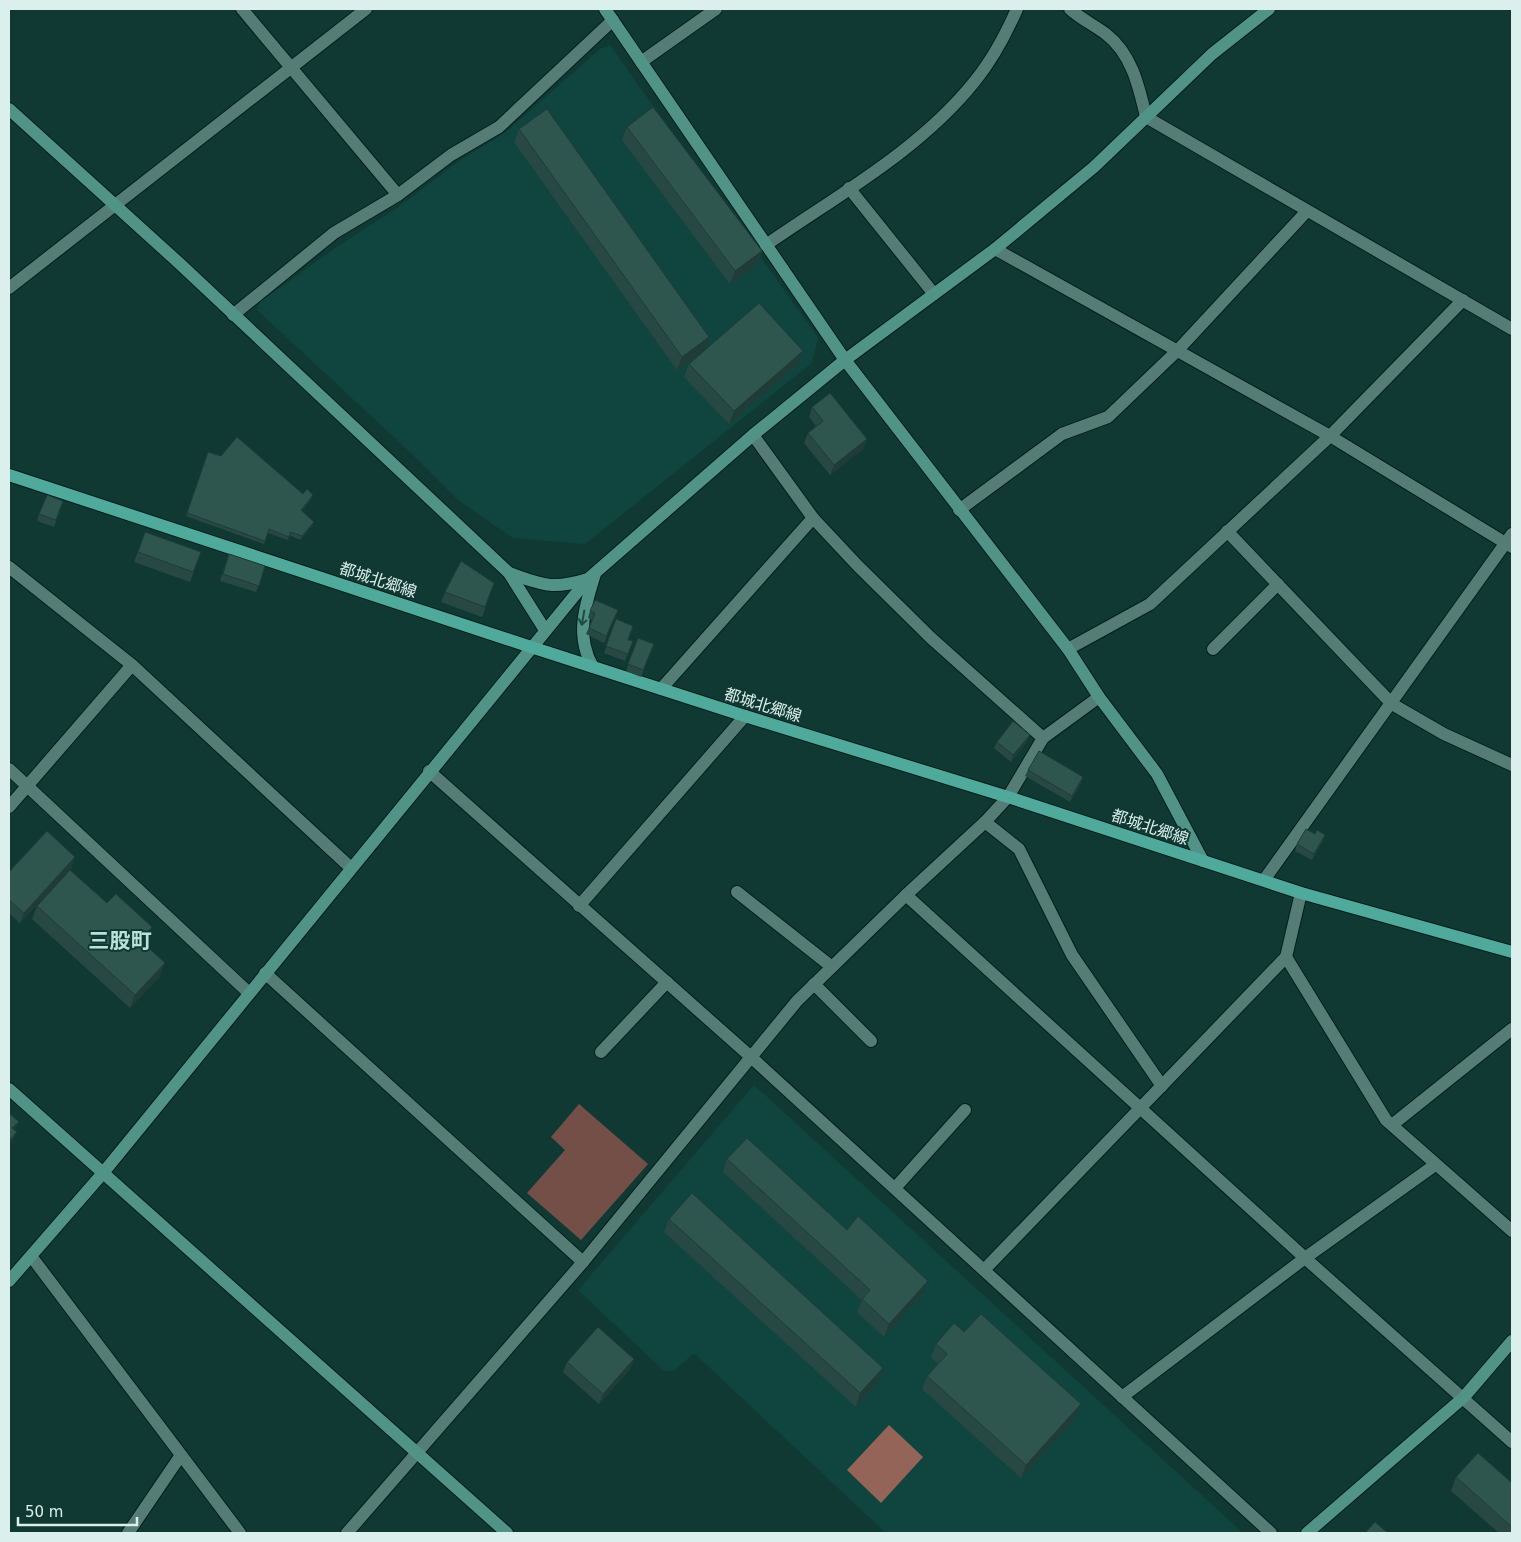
<svg xmlns="http://www.w3.org/2000/svg" width="1521" height="1542" viewBox="0 0 1521 1542" font-family="'DejaVu Sans','Noto Sans JP',sans-serif">
<rect width="100%" height="100%" fill="#113933"/>
<!-- built -->
<g fill="#10453f">
<path d="M610,45L818,338L812,363L585,544L513,538L458,500L411,453L257,310L259,303L335,248L397,208L462,159L505,133L600,49Z"/>
<path d="M754,1085L1243,1533H886L694,1353L674,1371H664L578,1290Z"/>
</g>
<!-- green -->
<path fill="#744f47" d="M579,1104L648,1164L581,1240L527,1193L565,1150L551,1137Z"/>
<!-- water -->
<path fill="#956458" d="M889,1425L923,1457L881,1503L847,1470Z"/>
<g fill="none" stroke-linecap="round" stroke-linejoin="round">
<!-- street casing -->
<g stroke="#011f1b" stroke-width="14">
<g id="street">
<path d="M242,9L398,195"/>
<path d="M1070,9C1081,19 1094,25 1106,34C1132,54 1139,87 1146,117L1512,329"/>
<path d="M641,62L716,9"/>
<path d="M849,188L934,294"/>
<path d="M766,245C838,195 920,150 975,81C993,59 1006,34 1017,9"/>
<path d="M995,249L1330,436L1512,547"/>
<path d="M9,288L366,9"/>
<path d="M233,315L334,233L398,195L451,155L499,127L613,20"/>
<path d="M753,435L813,518L858,566L931,638L1043,738"/>
<path d="M959,510L1062,434L1108,417L1177,351L1307,211"/>
<path d="M1227,531L1392,704L1444,734L1512,765"/>
<path d="M9,567L132,665L351,868"/>
<path d="M1068,649L1150,604L1330,436L1463,300"/>
<path d="M1213,649L1278,584"/>
<path d="M661,689L813,518"/>
<path d="M9,769L249,993"/>
<path d="M429,771L751,1057L1271,1533"/>
<path d="M9,807L132,665"/>
<path d="M985,822L1019,849L1072,955L1162,1086"/>
<path d="M1264,880L1512,534"/>
<path d="M737,892L832,967"/>
<path d="M906,895L1305,1258L1512,1442"/>
<path d="M579,906L745,716"/>
<path d="M1286,957L1386,1120L1512,1231"/>
<path d="M265,973L583,1262"/>
<path d="M814,984L871,1041"/>
<path d="M601,1052L667,982"/>
<path d="M1392,1125L1512,1029"/>
<path d="M895,1188L965,1110"/>
<path d="M31,1256L240,1533"/>
<path d="M984,1270L1286,957L1301,893"/>
<path d="M1122,1397L1305,1258L1435,1165"/>
<path d="M128,1533L181,1455"/>
<path d="M347,1533L583,1262L797,1001L906,895L985,822L1008,797L1043,738L1099,697"/>
</g>
</g>
<!-- secondary casing -->
<g stroke="#011f1b" stroke-width="14">
<g id="secondary">
<path d="M605,9L845,360L1068,649L1099,697L1157,774L1203,861"/>
<path d="M9,109L179,263L509,573L545,630"/>
<path d="M509,573C543,585 552,590 588,579"/>
<path d="M593,667C575,636 585,606 595,574"/>
<path d="M9,1089L507,1533"/>
<path d="M9,1281L103,1173L588,579L753,435L845,360L995,249L1094,167L1212,54L1269,9"/>
<path d="M1307,1533L1464,1397L1512,1341"/>
</g>
</g>
<!-- primary casing -->
<g stroke="#011f1b" stroke-width="14">
<path id="primary" d="M9,475L531,647L745,716L1008,797L1301,893L1512,952"/>
</g>
<!-- street -->
<use href="#street" stroke="#557c75" stroke-width="12"/>
<!-- secondary -->
<use href="#secondary" stroke="#529388" stroke-width="12"/>
<!-- primary -->
<use href="#primary" stroke="#50aa9c" stroke-width="12"/>
</g>
<!-- wall -->
<g fill="#284943">
<path d="M627,127L762,251L757,264L730,284L622,140Z"/>
<path d="M519,129L705,350L798,364L729,424L684,377L689,364L702,353L677,370L514,142Z"/>
<path d="M812,407L867,439L863,449L830,475L804,443L808,433L816,426L809,417Z"/>
<path d="M208,452L303,494L312,498L302,511L313,525L300,540L289,535L288,540L268,533L264,544L186,516Z"/>
<path d="M63,501L54,527L37,521L39,514Z"/>
<path d="M145,532L201,552L190,582L134,562Z"/>
<path d="M229,554L265,566L256,592L220,581Z"/>
<path d="M494,583L482,617L441,602L445,592Z"/>
<path d="M618,610L604,643L586,634L592,620L588,618L590,611Z"/>
<path d="M616,619L628,640L633,641L625,661L604,653Z"/>
<path d="M638,638L654,644L641,677L626,671Z"/>
<path d="M997,742H1027L1011,762L994,748Z"/>
<path d="M1028,770L1081,784L1070,802L1025,776Z"/>
<path d="M1323,841L1312,860L1295,851L1297,844Z"/>
<path d="M72,867L20,923L9,913V872Z"/>
<path d="M37,906L147,940L144,944L160,976L130,1008L32,919Z"/>
<path d="M727,1159L847,1230L923,1294L884,1337L857,1312L862,1300L723,1172Z"/>
<path d="M669,1219L879,1381L856,1407L664,1232Z"/>
<path d="M964,1332L1076,1417L1021,1478L922,1389L927,1376L938,1364L931,1357L936,1344Z"/>
<path d="M634,1359L630,1369L599,1404L563,1372L567,1362Z"/>
<path d="M1456,1477L1512,1483V1533H1499L1451,1491Z"/>
</g>
<!-- shaded-wall -->
<g fill="#203c37">
<path d="M762,251L757,264L730,284L735,271Z"/>
<path d="M709,337L705,351L677,370L682,357Z"/>
<path d="M803,351L798,364L729,424L734,411Z"/>
<path d="M867,439L863,449L830,475L834,465Z"/>
<path d="M313,495L312,498L300,513L301,510Z"/>
<path d="M314,522L313,525L300,540L302,536Z"/>
<path d="M1030,735L1027,742L1011,762L1013,755Z"/>
<path d="M1083,777L1081,784L1070,802L1072,796Z"/>
<path d="M1325,835L1323,841L1312,860L1314,854Z"/>
<path d="M75,857L72,867L20,923L24,913Z"/>
<path d="M152,927L147,940L135,953L140,940Z"/>
<path d="M165,963L160,976L130,1008L135,995Z"/>
<path d="M19,1122L16,1128L10,1135L12,1128Z"/>
<path d="M17,1132L14,1139L9,1145V1141Z"/>
<path d="M928,1281L923,1294L884,1337L889,1324Z"/>
<path d="M634,1359L630,1369L599,1404L603,1394Z"/>
<path d="M883,1368L879,1381L856,1407L860,1393Z"/>
<path d="M1081,1404L1076,1417L1021,1478L1026,1465Z"/>
</g>
<!-- building -->
<g fill="#2e554e" stroke="#203c37">
<path d="M653,107L762,251L735,271L627,127Z"/>
<path d="M547,109L709,337L682,357L519,129Z"/>
<path d="M759,303L803,351L734,411L689,364Z"/>
<path d="M830,393L867,439L834,465L808,433L823,421L812,407Z"/>
<path d="M237,437L303,494L307,489L313,495L301,510L314,522L302,536L290,532L289,537L269,529L265,541L187,513L208,452L221,456Z"/>
<path d="M47,495L63,501L56,520L39,514Z"/>
<path d="M145,532L201,552L193,572L138,552Z"/>
<path d="M229,554L265,566L259,586L223,574Z"/>
<path d="M461,561L494,583L485,607L445,592Z"/>
<path d="M595,600L618,610L606,636L589,628L595,613L590,611Z"/>
<path d="M616,619L633,626L628,640L633,641L628,654L606,646Z"/>
<path d="M638,638L654,644L643,670L628,664Z"/>
<path d="M1013,721L1030,735L1013,755L997,742Z"/>
<path d="M1039,751L1083,777L1072,796L1028,770Z"/>
<path d="M1306,829L1315,834L1317,830L1325,835L1314,854L1297,844Z"/>
<path d="M47,831L75,857L24,913L9,900V872Z"/>
<path d="M70,870L107,903L116,894L152,927L140,940L165,963L135,995L37,906Z"/>
<path d="M9,1113L19,1122L12,1128L17,1132L9,1141Z"/>
<path d="M747,1138L847,1230L858,1216L928,1281L889,1324L862,1299L870,1290L727,1159Z"/>
<path d="M692,1193L883,1368L860,1393L669,1219Z"/>
<path d="M981,1314L1081,1404L1026,1465L927,1376L947,1354L936,1344L954,1323L964,1332Z"/>
<path d="M598,1327L634,1359L603,1394L567,1362Z"/>
<path d="M1478,1453L1512,1483V1527L1456,1477Z"/>
<path d="M1375,1522L1388,1533H1365Z"/>
</g>
<!-- one-way arrows -->
<defs><path id="oneway-shaft" d="M-6 0H5M1.5-3L5.5 0L1.5 3" fill="none" stroke-width="1.6" stroke-linecap="round" stroke-linejoin="round" transform="scale(1.25)"/></defs>
<use stroke="#1e4b44" href="#oneway-shaft" transform="translate(583 618) rotate(100)"/>
<g text-anchor="middle" dominant-baseline="central" stroke-width="4" stroke-linejoin="round" paint-order="stroke">
<!-- street labels -->
<g font-size="16" fill="#dbf0ec" stroke="#113933">
<text transform="translate(378 580) rotate(18)">都城北郷線</text>
<text transform="translate(763 705) rotate(17)">都城北郷線</text>
<text transform="translate(1150 827) rotate(18)">都城北郷線</text>
</g>
<!-- district labels -->
<g font-size="21" font-weight="bold" fill="#b7e2da" stroke="#113933">
<text x="120" y="941">三股町</text>
</g>
</g>
<!-- border -->
<rect width="1521" height="1542" fill="none" stroke="#dbf0ec" stroke-width="20"/>
<!-- scale -->
<path d="M18 1517v8h119v-8" fill="none" stroke="#dbf0ec" stroke-width="2.5"/>
<text x="25" y="1517" font-size="15" fill="#dbf0ec" stroke="#113933" stroke-width="4" paint-order="stroke">50 m</text>
</svg>
